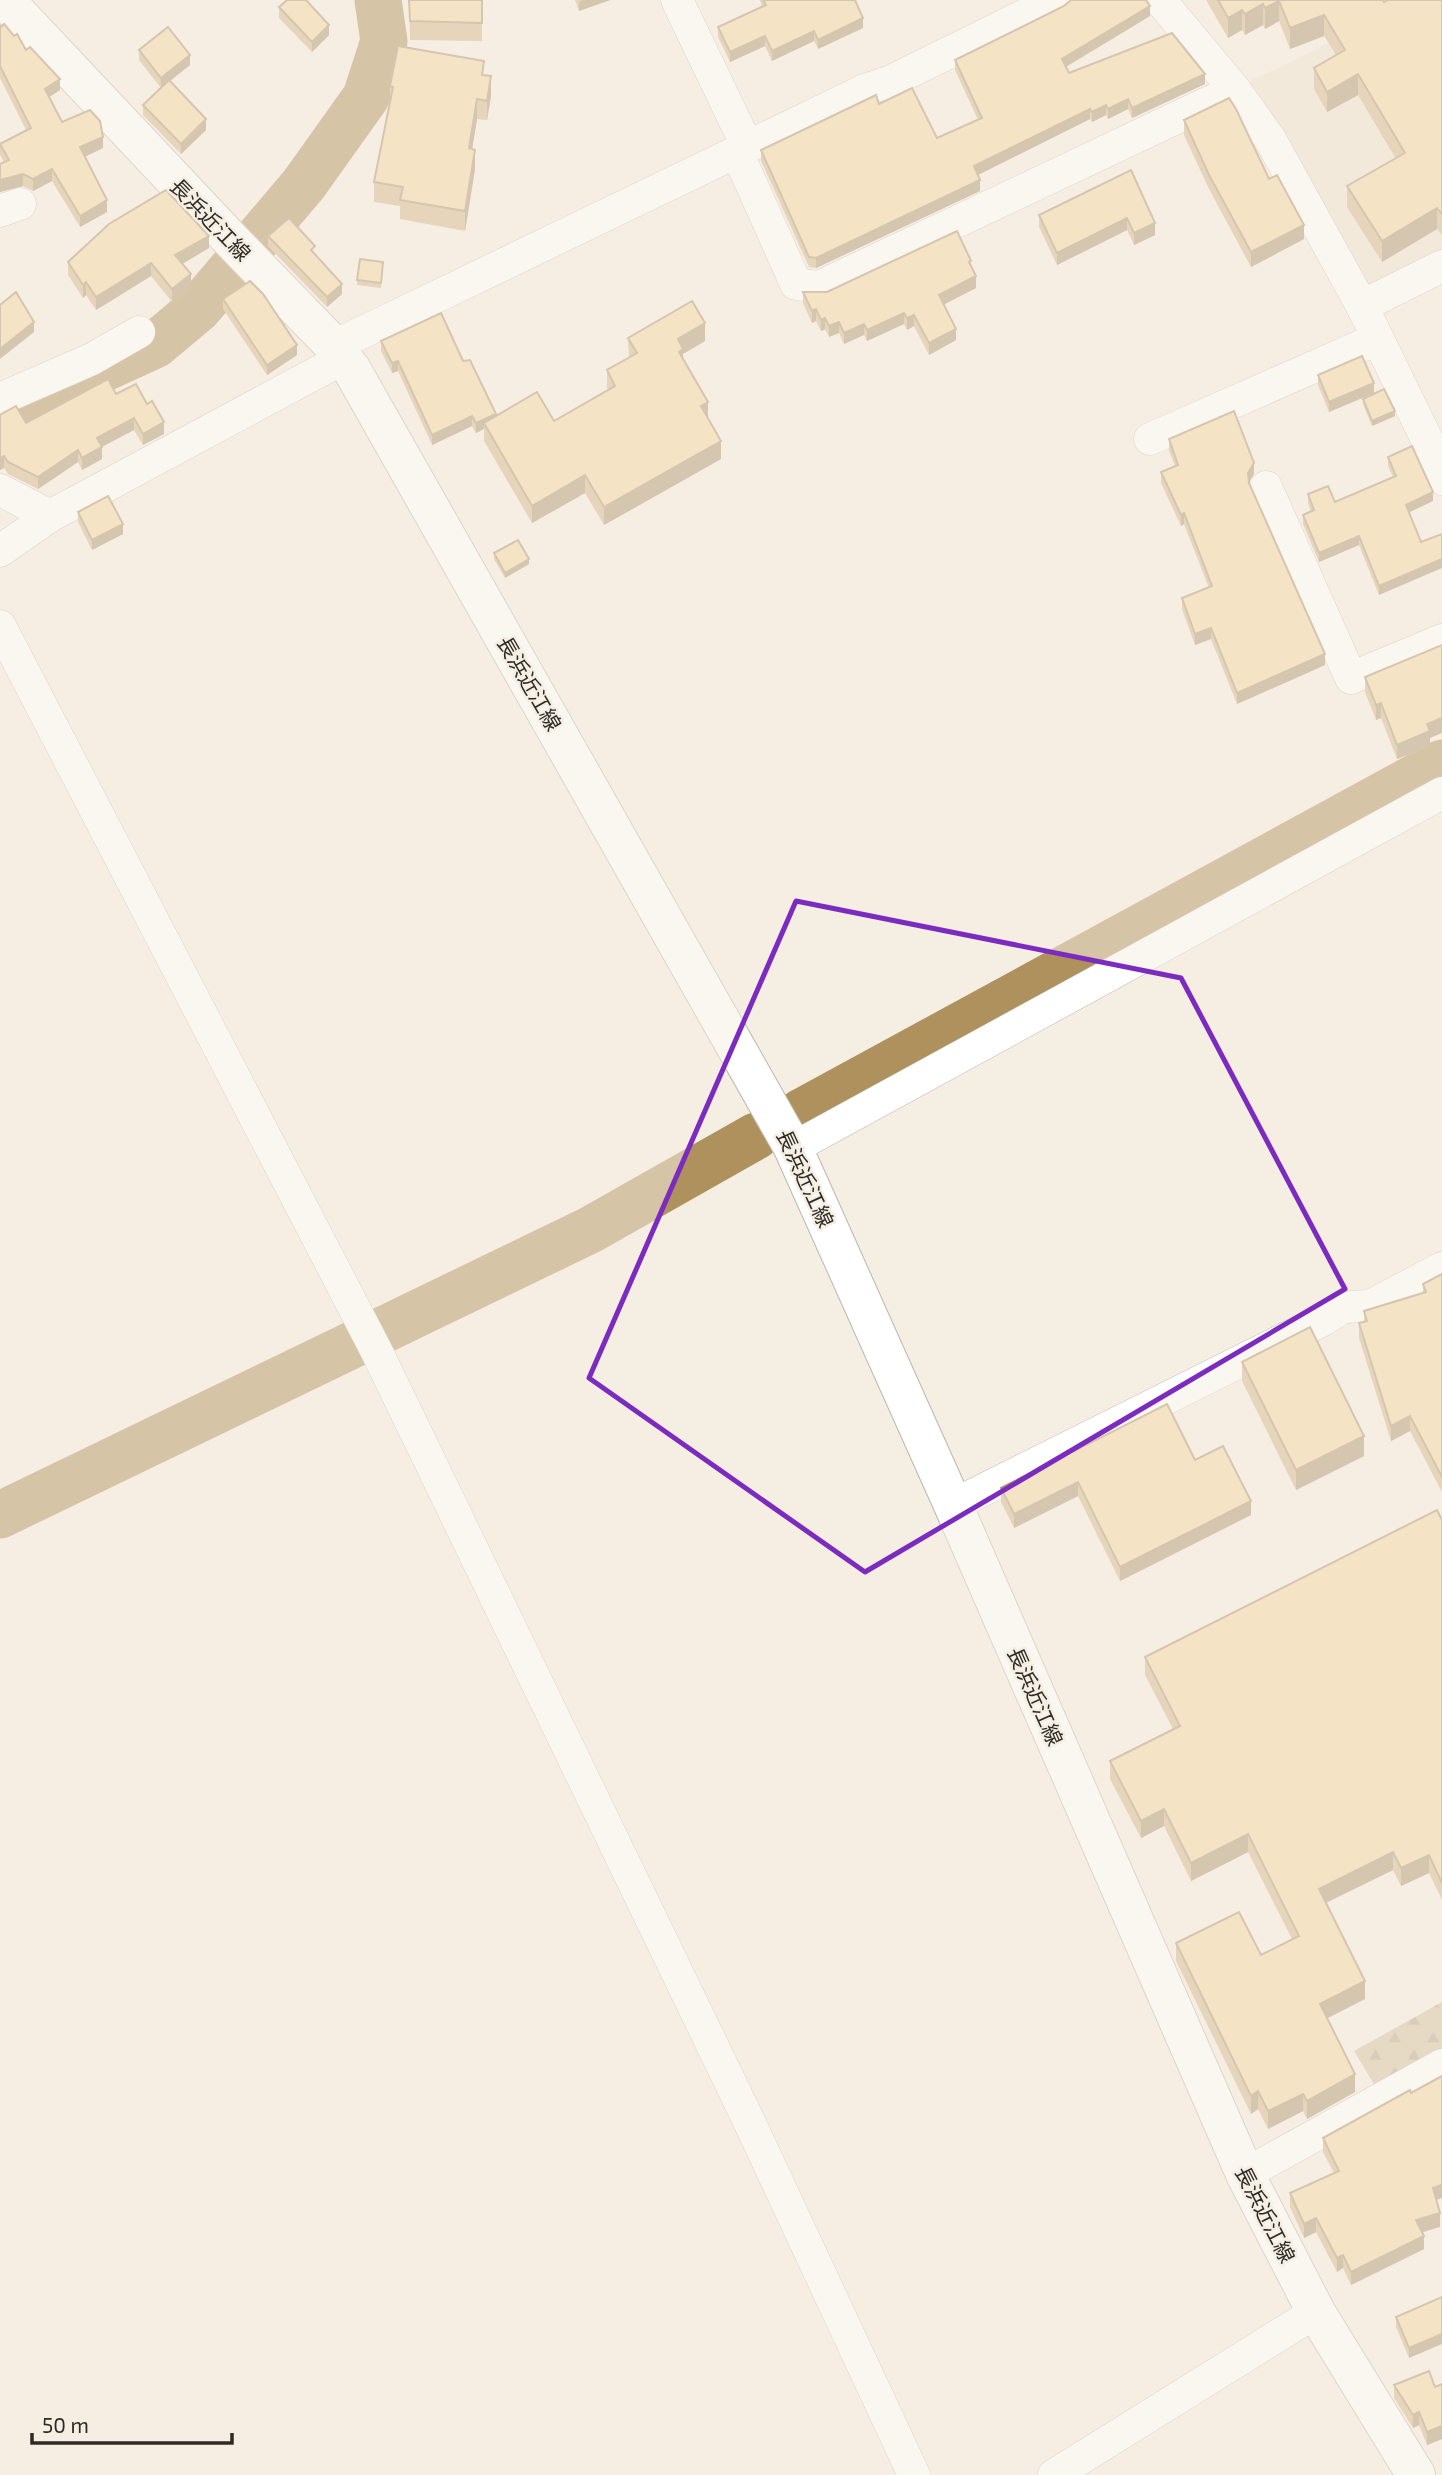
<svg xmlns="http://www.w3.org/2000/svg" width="1442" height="2475" viewBox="0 0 1442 2475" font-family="'Exo 2','Noto Sans JP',sans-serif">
<defs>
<pattern id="forest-firs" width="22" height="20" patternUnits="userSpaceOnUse" patternTransform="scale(1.75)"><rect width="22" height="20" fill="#d2c0a1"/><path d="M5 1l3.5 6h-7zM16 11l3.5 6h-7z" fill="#b5a58a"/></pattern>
</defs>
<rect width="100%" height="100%" fill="#f5eee3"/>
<!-- built -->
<path fill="#ede2d0" d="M1375,0H1442V254L1368,294L1244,84L1384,17Z"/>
<!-- forest -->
<path fill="url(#forest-firs)" d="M1442,2002V2049L1375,2086L1354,2051Z"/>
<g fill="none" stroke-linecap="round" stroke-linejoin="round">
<!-- river -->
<g stroke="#af915e" stroke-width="47">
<path d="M0,416L155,345L198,309L304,184L366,97L384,41L378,0"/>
<path d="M800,1113L1442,763"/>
<path d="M0,1515L590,1230L756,1136"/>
</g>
<!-- minor casing -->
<g stroke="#bdb7ac" stroke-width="33">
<g id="minor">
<path d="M677,0L747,146"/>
<path d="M1160,0L1235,90L1270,139L1362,306L1430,446L1442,479"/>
<path d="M737,152L796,284L819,287L1235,90"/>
<path d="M0,211L20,204"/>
<path d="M1362,306L1442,266"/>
<path d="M334,346L865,90L891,81L1056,0"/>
<path d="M0,399L92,359L139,332"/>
<path d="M1150,439L1377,339"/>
<path d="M1266,487L1351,678L1442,640"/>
<path d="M0,490L50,516"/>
<path d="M0,551L50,516L344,358"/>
<path d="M0,626L377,1352L747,2117L914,2475"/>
<path d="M793,1148L1442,793"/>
<path d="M953,1505L1323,1320L1343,1307L1370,1306L1442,1268"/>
<path d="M1245,2174L1442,2065"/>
<path d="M1054,2475L1316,2312"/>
</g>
</g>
<!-- major casing -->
<g stroke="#bdb7ac" stroke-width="40">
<path id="major" d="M5,0L233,242L334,346L352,370L793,1148L953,1505L1245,2174L1316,2312L1416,2475"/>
</g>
<!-- minor -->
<use href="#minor" stroke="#fff" stroke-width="32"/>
<!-- major -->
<use href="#major" stroke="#fff" stroke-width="38"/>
</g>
<!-- wall -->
<g fill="#d2b789">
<path d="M409,0H482V41L410,40Z"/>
<path d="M575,0H610L579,11Z"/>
<path d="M760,0H855L863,28L818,49L814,41L772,61L765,46L730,62L718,37V27L762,7Z"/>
<path d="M1206,0H1383L1384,2L1442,0V235L1437,229L1382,262L1347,207V186L1396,159L1358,95L1327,112L1314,89V68L1336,55L1324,36L1290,49L1279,21L1265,29L1263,25L1245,35L1242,30L1228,38Z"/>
<path d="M279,7L329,35L312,52L279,18Z"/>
<path d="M1150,16L1066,67L1069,73L1205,84L1132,118L1128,109L1108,119L1106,115L1092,122L1090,119L977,175L980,191L816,268L809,267L761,161V150L879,104L937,138L978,120L955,70V60Z"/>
<path d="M0,25L14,36L60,90L49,97L62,122L103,148L84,157L107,212L80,227L52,181L33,191L23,186L0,192V164L4,162L0,155V144L26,130L0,78Z"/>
<path d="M139,50L190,65L170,81L206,130L181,154L143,115V105L161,88L139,60Z"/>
<path d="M484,75L491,96L487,120L477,119L472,149L475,169L465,231L400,219V206L374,202V182L390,101V86Z"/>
<path d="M1184,120L1269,179L1304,239L1251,267L1209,189L1184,135Z"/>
<path d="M1131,170L1155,235L1134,245L1127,230L1057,265L1039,227V215Z"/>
<path d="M268,236L315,255L342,294L327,307L268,246Z"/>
<path d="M209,248L182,264L191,287L172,302L151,276L96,310L86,295L83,298L68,275V262Z"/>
<path d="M383,267L381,288L357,285V280Z"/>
<path d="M971,267L976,288L944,304L956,340L929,355L914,326L907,330L904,324L867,341L864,335L844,344L839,333L829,337L825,329L821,331L816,321L812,323L803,303V292H827Z"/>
<path d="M223,299L297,355L267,375L223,309Z"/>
<path d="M628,338L705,341L683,354V359L708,419L721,459L604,525L585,493L532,523L484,441V429L476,433L472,426L432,445L398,371L392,373L381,351V341L463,361L496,416L554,421L608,390L607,388V370L629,357Z"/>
<path d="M1318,375L1374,393L1329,412L1318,385Z"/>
<path d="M116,394L164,434L143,445L134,430L102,447V459L82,470L78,462L38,489L8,474L4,468L0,470V415L26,423Z"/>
<path d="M1363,399L1395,416L1372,426L1363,404Z"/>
<path d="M1169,439L1254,474L1249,482L1325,665L1237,704L1211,639L1195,645L1182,609V598L1209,588L1184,524L1181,526L1161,483V472L1175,466L1169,451Z"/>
<path d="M1388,457L1433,501L1409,512L1379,595L1359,545L1319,562L1303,524V515L1311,512L1308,503V494L1335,502L1393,477L1388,466Z"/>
<path d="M78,512L123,534L92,550L78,522Z"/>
<path d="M494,553L529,564L505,578L494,559Z"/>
<path d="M1365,677L1430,738V746L1397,759L1381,718L1376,720L1365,692Z"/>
<path d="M1442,1274V1492L1410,1431L1391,1441L1359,1338V1323L1364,1322V1311L1423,1293V1284Z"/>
<path d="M1242,1362L1364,1456L1296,1490L1242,1381Z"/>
<path d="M1195,1460L1251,1515L1120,1581L1078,1496L1014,1528L1001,1502V1488Z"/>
<path d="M1442,1520V1900L1429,1873L1401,1886L1393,1870L1326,1903L1365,1999L1327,2018L1355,2092L1307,2119L1303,2111L1268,2129L1258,2109L1251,2114L1176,1961V1943L1261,1955L1292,1939L1248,1852L1191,1881L1164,1826L1141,1838L1110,1779V1761L1173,1729L1145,1675V1657Z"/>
<path d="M1323,2138L1436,2200L1440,2227L1422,2232L1424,2249L1351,2285L1343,2268L1337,2272L1316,2232L1304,2238L1290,2207V2193L1334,2173L1323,2152Z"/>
<path d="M1442,2297L1409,2358L1396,2327V2317Z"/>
<path d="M1442,2384V2439L1427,2445L1419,2425L1413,2428L1394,2398V2385L1435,2387Z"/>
</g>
<!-- shaded-wall -->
<g fill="#ab956f">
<path d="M583,0H610L579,11V2Z"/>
<path d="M1279,1V21L1265,29V8Z"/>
<path d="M1263,4V25L1245,35V14Z"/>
<path d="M1150,6V16L1062,69V59Z"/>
<path d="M1242,10V30L1228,38V18Z"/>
<path d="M1324,15V36L1290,49V28Z"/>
<path d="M863,18V28L818,49V40Z"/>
<path d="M329,25V35L312,52V42Z"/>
<path d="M814,31V41L772,61V51Z"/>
<path d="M765,36V46L730,62V52Z"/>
<path d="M190,55V65L161,88V78Z"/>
<path d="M1205,74V84L1132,118V108Z"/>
<path d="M1358,74V95L1327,112V92Z"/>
<path d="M491,76V96L487,120V101Z"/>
<path d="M60,79V90L45,100V89Z"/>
<path d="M477,99V119L469,168V148Z"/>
<path d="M1128,99V109L1108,119V109Z"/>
<path d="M1106,105V115L1092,122V112Z"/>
<path d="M1090,109V119L974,177V166Z"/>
<path d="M206,119V130L181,154V144Z"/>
<path d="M103,137V148L80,159V147Z"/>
<path d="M475,150V169L465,231V211Z"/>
<path d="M52,169V181L33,191V179Z"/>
<path d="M23,174V186L0,192V180Z"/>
<path d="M980,180V191L816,268V258Z"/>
<path d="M107,200V212L80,227V216Z"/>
<path d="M1437,208V229L1382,262V241Z"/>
<path d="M1127,218V230L1057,265V253Z"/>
<path d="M1155,223V235L1134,245V233Z"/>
<path d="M1304,225V239L1251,267V252Z"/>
<path d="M209,236V248L175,268V255Z"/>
<path d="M151,263V276L96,310V297Z"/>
<path d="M191,274V287L172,302V289Z"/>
<path d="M976,276V288L939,307V295Z"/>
<path d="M86,282V295L83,298V285Z"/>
<path d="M342,284V294L327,307V297Z"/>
<path d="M816,309V321L812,323V311Z"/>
<path d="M904,313V324L867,341V330Z"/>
<path d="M914,315V326L907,330V318Z"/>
<path d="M825,318V329L821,331V320Z"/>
<path d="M34,322V332L0,359V349Z"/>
<path d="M839,322V333L829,337V326Z"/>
<path d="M705,323V341L683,354V367L679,369L678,339Z"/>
<path d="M864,324V335L844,344V333Z"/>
<path d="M956,329V340L929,355V343Z"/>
<path d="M297,345V355L267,375V365Z"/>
<path d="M398,361V371L392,373V363Z"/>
<path d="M1374,383V393L1329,412V402Z"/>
<path d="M708,402V420L701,406Z"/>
<path d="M1395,411V416L1372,426V421Z"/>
<path d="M496,414V424L484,423V429L476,433V423Z"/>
<path d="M472,416V426L432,445V435Z"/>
<path d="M134,418V430L97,449V438Z"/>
<path d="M164,422V434L143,445V434Z"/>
<path d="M721,441V459L604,525V507Z"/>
<path d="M102,447V459L82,470V458Z"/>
<path d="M78,450V462L38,489V477Z"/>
<path d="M4,456V468L0,470V458Z"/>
<path d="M1254,463V474L1248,484V473Z"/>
<path d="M585,475V493L532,523V506Z"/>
<path d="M1433,492V501L1406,514V505Z"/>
<path d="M1184,513V524L1181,526V515Z"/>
<path d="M123,524V534L92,550V540Z"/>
<path d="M1359,536V545L1319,562V553Z"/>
<path d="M529,559V564L505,578V573Z"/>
<path d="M1442,559V568L1379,595V586Z"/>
<path d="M1211,628V639L1195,645V634Z"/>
<path d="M1325,654V665L1237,704V693Z"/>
<path d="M1381,703V718L1376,720V705Z"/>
<path d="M1442,718V733L1430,738V746L1397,759V745L1427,724Z"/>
<path d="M1410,1416V1431L1391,1441V1426Z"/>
<path d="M1364,1436V1456L1296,1490V1470Z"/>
<path d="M1078,1482V1496L1014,1528V1514Z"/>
<path d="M1251,1501V1515L1120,1581V1567Z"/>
<path d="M1164,1809V1826L1141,1838V1821Z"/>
<path d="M1248,1834V1852L1191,1881V1863Z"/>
<path d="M1393,1852V1870L1319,1906V1889Z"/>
<path d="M1429,1855V1873L1401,1886V1868Z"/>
<path d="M1365,1981V1999L1320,2022V2004Z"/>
<path d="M1355,2074V2092L1307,2119V2101Z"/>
<path d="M1258,2091V2109L1251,2114V2096Z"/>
<path d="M1303,2094V2111L1268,2129V2111Z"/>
<path d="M1442,2185V2198L1433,2201V2188Z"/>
<path d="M1440,2213V2227L1416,2234V2220Z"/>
<path d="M1316,2218V2232L1304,2238V2224Z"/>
<path d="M1424,2236V2249L1351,2285V2272Z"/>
<path d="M1343,2255V2268L1337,2272V2258Z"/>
<path d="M1442,2334V2344L1409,2358V2348Z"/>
<path d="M1419,2412V2425L1413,2428V2415Z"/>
<path d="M1442,2426V2439L1427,2445V2432Z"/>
</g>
<!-- building -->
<g fill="#f4d59f" stroke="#ab956f" stroke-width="2">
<path d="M287,0H306L329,25L312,42L279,7Z"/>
<path d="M409,0H482V23L410,21Z"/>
<path d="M763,0H855L863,18L818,40L814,31L772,51L765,36L730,52L718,27L766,5Z"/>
<path d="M1071,0H1146L1150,6L1062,59L1069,73L1172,33L1205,74L1132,108L1128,99L1108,109L1106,105L1092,112L1090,109L974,166L980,180L816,258L809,257L761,150L872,97L876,95L879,104L912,88L937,138L982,118L955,60L1064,6Z"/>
<path d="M1218,0H1383L1384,2L1388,0H1442V214L1437,208L1382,241L1347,186L1405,153L1358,74L1327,92L1314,68L1345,50L1324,15L1290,28L1279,1L1265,8L1263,4L1245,14L1242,10L1228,18Z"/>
<path d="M4,24L14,36L17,34L26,50L30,47L60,79L45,89L62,122L90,110L100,121L103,137L80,147L107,200L80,216L52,169L33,179L23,174L0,180V164L9,160L0,144L31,128L0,66V25L1,27Z"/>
<path d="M168,27L190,55L161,78L139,50Z"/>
<path d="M398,46L484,61L482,75L491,76L487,101L477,99L469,148L475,150L465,211L400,200L403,187L374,182L393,87L390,86Z"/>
<path d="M169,80L206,119L181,144L143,105Z"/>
<path d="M1229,98L1236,109L1269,179L1277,175L1304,225L1251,252L1209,175L1184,120Z"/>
<path d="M1131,170L1155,223L1134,233L1127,218L1057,253L1039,215Z"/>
<path d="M166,190L209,236L175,255L191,274L172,289L151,263L96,297L86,282L83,285L68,262L109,224Z"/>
<path d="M289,218L315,246L311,250L342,284L327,297L268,236Z"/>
<path d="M957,231L971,261L969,262L976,276L939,295L956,329L929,343L914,315L907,318L904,313L867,330L864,324L844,333L839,322L829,326L825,318L821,320L816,309L812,311L803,292H827Z"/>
<path d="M360,259L383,262L381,283L357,280Z"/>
<path d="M250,281L263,294L297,345L267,365L223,299Z"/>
<path d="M16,292L34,322L0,349V305Z"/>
<path d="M692,301L705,323L678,339L683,349L679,352L708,402L701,406L721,441L604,507L585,475L532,506L484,423L537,392L554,421L615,386L607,370L637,353L628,338Z"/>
<path d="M441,313L463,361L470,360L496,414L476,423L472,416L432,435L398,361L392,363L381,341Z"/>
<path d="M1362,356L1374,383L1329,402L1318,375Z"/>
<path d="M108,379L116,394L136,384L147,404L152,401L164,422L143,434L134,418L97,438L102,447L82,458L78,450L38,477L8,462L4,456L0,458V415L16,406L26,423Z"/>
<path d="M1384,389L1395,411L1372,421L1363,399Z"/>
<path d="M1234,411L1254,463L1248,473L1249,483L1325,654L1237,693L1211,628L1195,634L1182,598L1212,586L1184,513L1181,515L1161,472L1178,465L1169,439Z"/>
<path d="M1412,446L1433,492L1406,505L1421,542L1442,534V559L1379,586L1359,536L1319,553L1303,515L1314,510L1308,494L1328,486L1335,502L1396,476L1388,457Z"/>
<path d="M108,496L123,524L92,540L78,512Z"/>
<path d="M518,540L529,559L505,573L494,553Z"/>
<path d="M1442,645V718L1427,724L1430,731L1397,745L1381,703L1376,705L1365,677Z"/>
<path d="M1442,1274V1477L1410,1416L1391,1426L1359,1323L1367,1321L1364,1311L1426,1292L1423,1284Z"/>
<path d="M1310,1327L1364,1436L1296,1470L1242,1362Z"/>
<path d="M1167,1404L1195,1460L1223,1446L1251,1501L1120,1567L1078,1482L1014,1514L1001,1488Z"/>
<path d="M1437,1510L1442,1520V1883L1429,1855L1401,1868L1393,1852L1319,1889L1365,1981L1320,2004L1355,2074L1307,2101L1303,2094L1268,2111L1258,2091L1251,2096L1176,1943L1239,1912L1261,1955L1299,1936L1248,1834L1191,1863L1164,1809L1141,1821L1110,1761L1180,1726L1145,1657Z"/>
<path d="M1442,2076V2185L1433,2188L1440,2213L1416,2220L1424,2236L1351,2272L1343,2255L1337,2258L1316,2218L1304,2224L1290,2193L1339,2171L1323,2138L1410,2090L1411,2093Z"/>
<path d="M1442,2297V2334L1409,2348L1396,2317Z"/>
<path d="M1429,2371L1435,2387L1442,2384V2426L1427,2432L1419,2412L1413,2415L1394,2385Z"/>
</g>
<!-- marked area -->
<path d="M0 0H1442V2475H0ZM796,901L1181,978L1345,1289L865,1572L589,1378Z" fill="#f5eee3" fill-opacity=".55" fill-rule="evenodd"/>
<path fill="none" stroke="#7b2cbf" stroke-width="5" stroke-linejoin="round" d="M796,901L1181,978L1345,1289L865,1572L589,1378Z"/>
<g text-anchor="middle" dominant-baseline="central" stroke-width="5" stroke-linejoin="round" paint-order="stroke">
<!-- street labels -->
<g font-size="21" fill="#2d2a26" stroke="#f5eee3">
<text transform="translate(211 219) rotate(46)">長浜近江線</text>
<text transform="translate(530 683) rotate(60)">長浜近江線</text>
<text transform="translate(806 1178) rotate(65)">長浜近江線</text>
<text transform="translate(1036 1696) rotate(66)">長浜近江線</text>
<text transform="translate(1266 2214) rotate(63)">長浜近江線</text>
</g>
</g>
<!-- scale -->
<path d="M32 2433v10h200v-10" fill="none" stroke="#2d2a26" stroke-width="3.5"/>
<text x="42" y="2433" font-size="21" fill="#2d2a26" stroke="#f5eee3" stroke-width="5" paint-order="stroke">50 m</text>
</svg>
